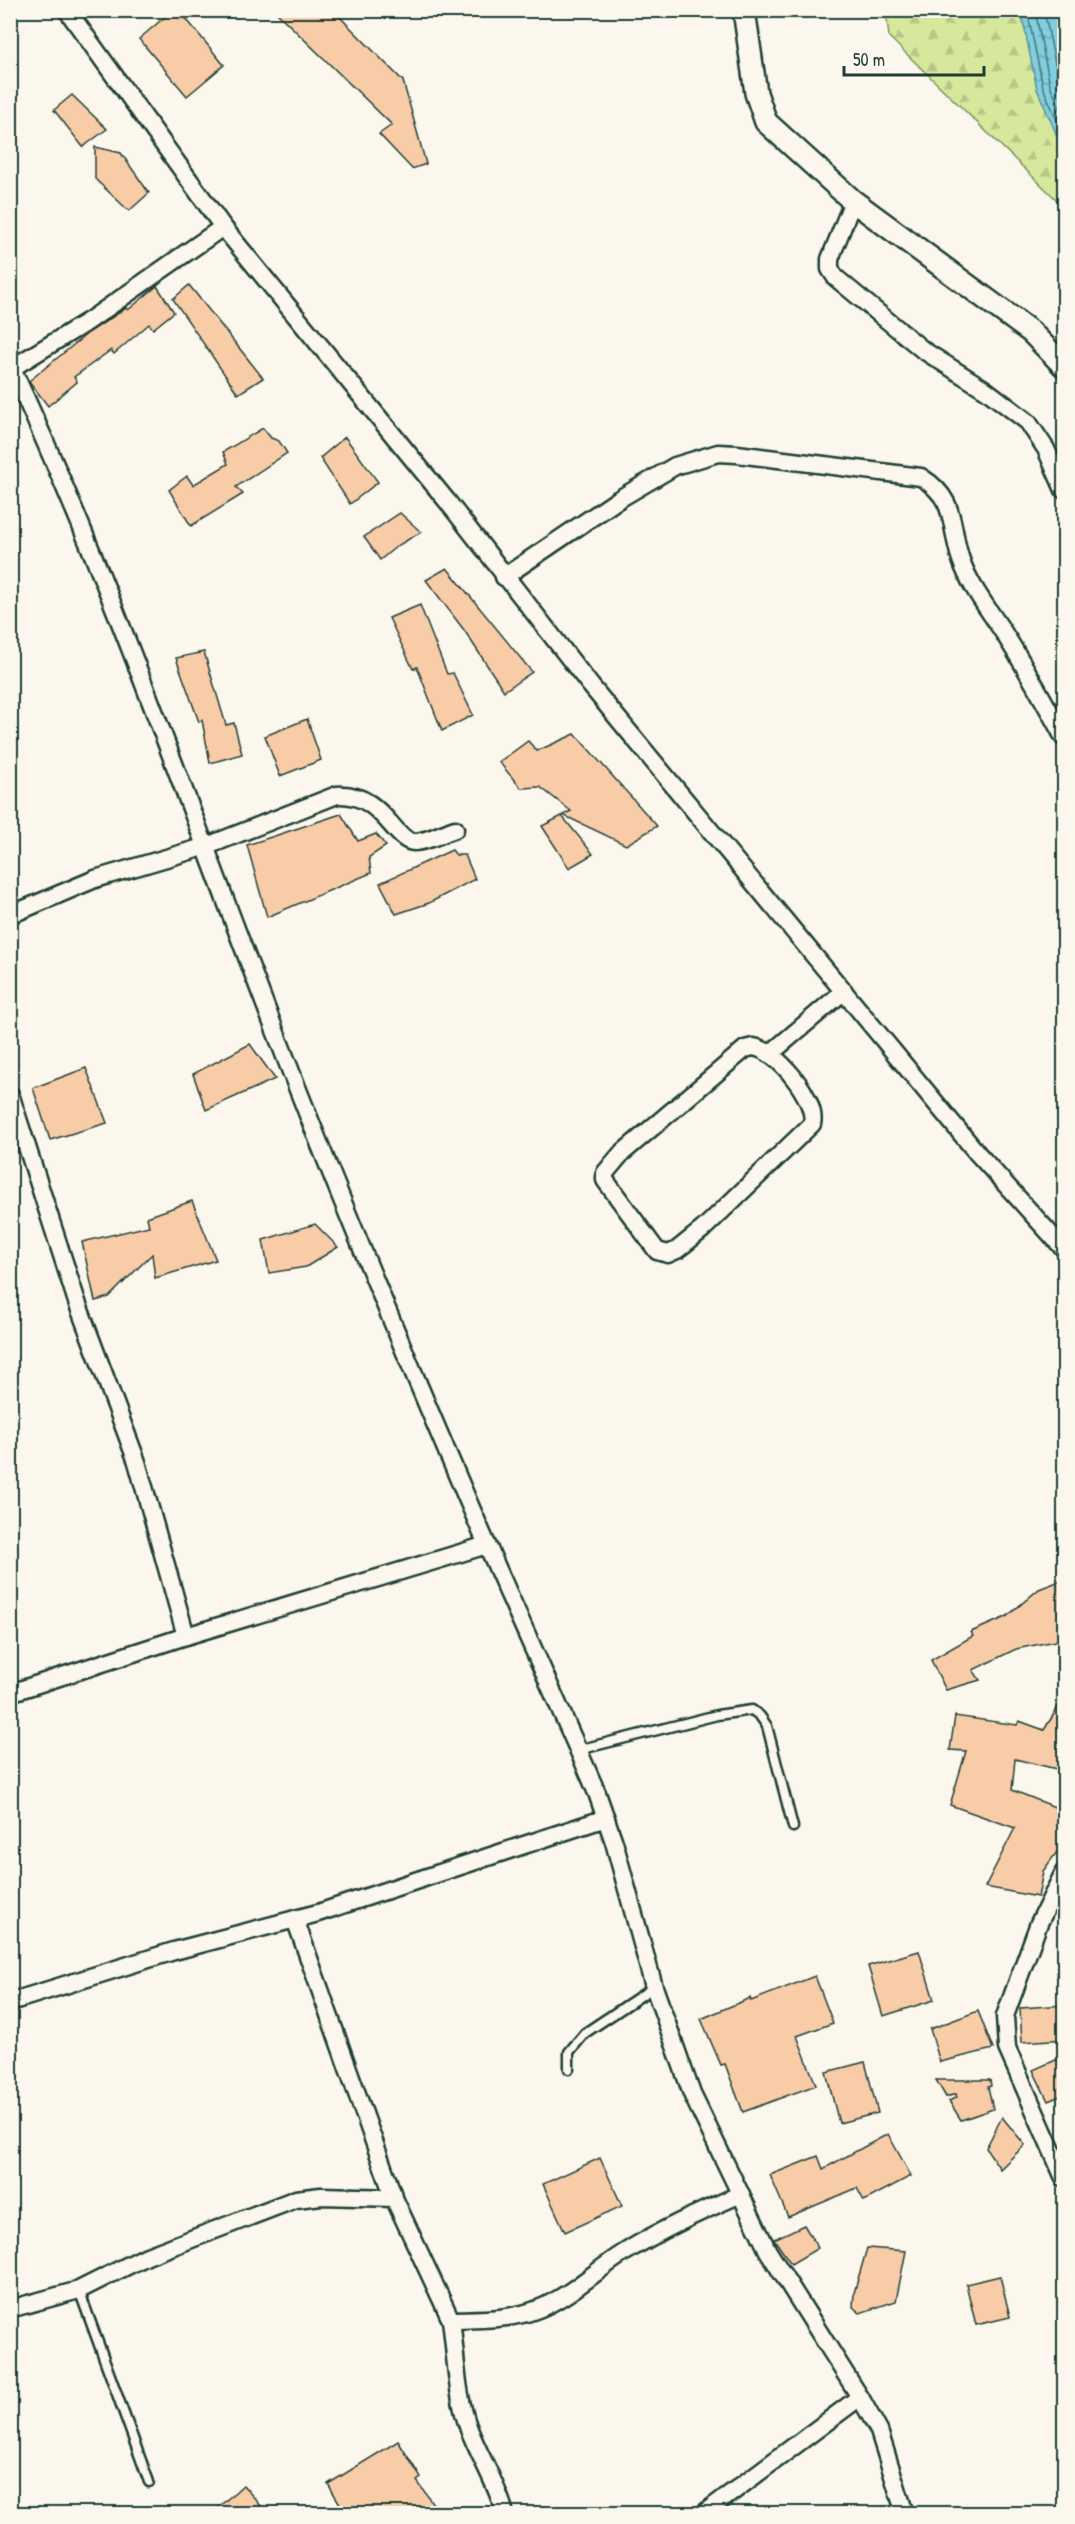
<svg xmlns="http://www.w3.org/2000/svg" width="1075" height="2524" viewBox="0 0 1075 2524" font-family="'Patrick Hand',sans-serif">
<defs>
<pattern id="forest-firs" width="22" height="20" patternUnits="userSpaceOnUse" patternTransform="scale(1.5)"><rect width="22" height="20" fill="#d6e89b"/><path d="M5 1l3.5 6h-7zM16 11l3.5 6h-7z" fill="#b7c886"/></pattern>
<pattern id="water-ripples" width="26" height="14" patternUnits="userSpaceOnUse" patternTransform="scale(1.5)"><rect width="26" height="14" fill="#81cee0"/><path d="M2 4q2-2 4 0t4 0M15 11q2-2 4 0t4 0" fill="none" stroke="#69a8b6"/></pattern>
</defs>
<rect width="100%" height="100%" fill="#fbf7ec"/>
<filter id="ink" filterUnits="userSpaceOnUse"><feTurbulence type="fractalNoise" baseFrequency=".0167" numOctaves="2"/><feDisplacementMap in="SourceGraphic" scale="12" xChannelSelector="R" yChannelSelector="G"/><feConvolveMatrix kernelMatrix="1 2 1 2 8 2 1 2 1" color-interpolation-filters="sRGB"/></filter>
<g filter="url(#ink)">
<!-- forest -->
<path fill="url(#forest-firs)" stroke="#7a9268" stroke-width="1.5" d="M886,11H1064V207L889,37Z"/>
<!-- water -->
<path fill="url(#water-ripples)" stroke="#5a949b" stroke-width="1.5" d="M1021,11H1063L1064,152L1037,89Z"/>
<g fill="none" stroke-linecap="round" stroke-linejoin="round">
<!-- shore -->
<g stroke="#467779" stroke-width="1.5">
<path d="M1027,10L1043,87L1064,137"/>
<path d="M1035,10L1050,85L1064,118"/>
<path d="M1044,10L1059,82L1064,95"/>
</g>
</g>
<!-- building -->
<g fill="#f9cca8" stroke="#1f3d34" stroke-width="1.5">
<path d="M173,10H179L224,65L187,96L139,39Z"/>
<path d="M274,10H333L403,81L426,164L412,169L379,134L392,125Z"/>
<path d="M72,95L107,129L83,147L54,110Z"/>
<path d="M95,147L121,153L149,193L129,211L95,179Z"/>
<path d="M189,285L263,378L238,394L173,299Z"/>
<path d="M157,286L174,312L153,329L149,324L114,354L111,350L74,377L77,382L48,406L29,381L88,333L126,308L128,310Z"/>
<path d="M263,428L271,438L279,441L287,453L236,487L243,494L191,526L169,490L187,476L193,485L228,464L223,452Z"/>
<path d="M345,437L378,482L350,504L320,458Z"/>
<path d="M400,513L421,532L397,546L380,560L364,537Z"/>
<path d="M447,568L532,672L504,691L464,630L426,580Z"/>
<path d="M420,605L447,674L453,673L473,715L442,731L417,667L413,669L389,618Z"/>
<path d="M204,652L226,725L234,723L242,754L210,763L202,720L199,722L176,658Z"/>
<path d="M307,719L321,760L280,776L265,736Z"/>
<path d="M575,734L657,826L626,845L563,815L571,811L540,787L521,788L499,762L528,741L537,751Z"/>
<path d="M341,814L358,841L376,834L386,846L369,857L371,873L267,917L247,845Z"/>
<path d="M562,816L593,854L569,868L542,826Z"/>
<path d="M452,850L456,855H465L475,879L429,903L396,914L380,883Z"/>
<path d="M250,1044L275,1079L206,1110L193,1074Z"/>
<path d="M86,1068L107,1123L50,1140L33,1088Z"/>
<path d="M192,1201L216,1260L155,1278L152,1254L109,1297L95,1301L82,1242L149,1226L147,1217Z"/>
<path d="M315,1224L338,1247L306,1267L269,1273L263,1240Z"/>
<path d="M1065,1579V1639L1016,1649L973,1670L980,1680L946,1690L931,1660L973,1636L971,1632L1006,1617L1039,1589Z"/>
<path d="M1065,1696V1771L1015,1759L1012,1790L1065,1811V1841L1043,1871L1038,1897L985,1887L1015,1828L950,1805L966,1751L950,1750L955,1716L1017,1725L1019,1721L1044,1730Z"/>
<path d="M919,1951L934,2000L883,2016L868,1966Z"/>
<path d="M815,1976L833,2023L797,2036L816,2085L743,2112L725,2064L721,2065L701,2019L750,1998L751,2001Z"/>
<path d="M1065,2005V2039L1022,2042L1020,2008Z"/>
<path d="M978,2011L993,2049L940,2062L930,2029Z"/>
<path d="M1065,2056V2094L1048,2101L1033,2070Z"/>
<path d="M865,2062L878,2113L839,2123L826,2072Z"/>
<path d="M936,2080H990L991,2086L988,2087L993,2109L961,2120L949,2101L957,2097L956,2094L946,2097Z"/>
<path d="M1002,2117L1025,2145L1000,2169L986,2148Z"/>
<path d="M888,2134L911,2176L864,2201L857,2188L788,2217L770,2175L818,2156L823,2169Z"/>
<path d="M600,2158L622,2206L565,2232L543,2184Z"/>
<path d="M804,2225L818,2248L791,2264L774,2239Z"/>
<path d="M867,2248L906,2251L896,2301L860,2313L853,2307L854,2293Z"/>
<path d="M1000,2276L1010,2317L976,2325L966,2284Z"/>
<path d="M398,2441L421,2478L417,2481L440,2514H346L328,2484Z"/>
<path d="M243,2485L268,2514H211Z"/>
</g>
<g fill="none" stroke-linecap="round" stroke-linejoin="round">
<!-- service casing -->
<g stroke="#1f3d34" stroke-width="13">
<g id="service">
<path d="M578,1750L717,1715L752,1710L760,1716L767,1726L793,1827"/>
<path d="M569,2069V2052L585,2033L654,1987"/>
<path d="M79,2290L149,2482"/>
</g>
</g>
<!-- minor casing -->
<g stroke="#1f3d34" stroke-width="21">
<g id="minor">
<path d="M67,10L223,227L447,501L591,686L978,1154L1064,1249"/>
<path d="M853,201L830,259V269L836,278L923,350L986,390L1028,422L1046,449L1064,490"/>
<path d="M10,364C111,580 188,806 274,1028C339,1197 409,1364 481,1531C519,1618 559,1705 597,1793L614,1842L654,1987L692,2094L768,2251L860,2397L879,2431L905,2514"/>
<path d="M12,368L90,320L223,227"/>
<path d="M504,577L619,499L675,466L718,453L737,454L921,477C958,500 949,525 961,560C971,589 991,612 1007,638C1028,671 1046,705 1064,738"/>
<path d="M10,915L95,879L207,846L337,795C382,792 394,842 414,842C426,842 443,833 455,829"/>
<path d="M753,1047C776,1049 818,1100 812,1124L703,1229L677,1250L668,1254L657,1251L605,1180V1173L621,1154L745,1049Z"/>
<path d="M771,1053L844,991"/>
<path d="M10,1094L77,1302L137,1462L186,1636"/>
<path d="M10,1693L186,1636L487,1545"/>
<path d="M1064,1872L1039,1923L1005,2016L1007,2048L1064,2178"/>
<path d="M295,1919L394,2198"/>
<path d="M10,2002L174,1951L318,1913L606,1818"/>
<path d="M10,2309L79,2290L147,2256L296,2199L321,2196L394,2198L451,2320C480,2319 511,2320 538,2309C569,2297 594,2272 622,2254C660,2230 700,2212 741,2194"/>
<path d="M451,2320C456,2355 456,2395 469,2429C480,2458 497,2483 505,2514"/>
<path d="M703,2514L860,2397"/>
</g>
</g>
<!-- tertiary casing -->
<g stroke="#1f3d34" stroke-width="26">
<path id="tertiary" d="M744,10L756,93L766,122L853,201L1031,332L1064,366"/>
</g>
<!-- service -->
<use href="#service" stroke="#fbf7ec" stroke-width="8"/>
<!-- minor -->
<use href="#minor" stroke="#fbf7ec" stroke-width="16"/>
<!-- tertiary -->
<use href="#tertiary" stroke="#fbf7ec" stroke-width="21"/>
</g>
</g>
<!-- margin -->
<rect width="1075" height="2524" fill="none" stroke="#fbf7ec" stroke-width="36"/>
<rect x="18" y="18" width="1039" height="2488" fill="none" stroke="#1f3d34" stroke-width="2" filter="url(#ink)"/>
<!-- scale -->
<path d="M844 66v9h140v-9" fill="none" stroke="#1f3d34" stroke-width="3"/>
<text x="853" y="66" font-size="18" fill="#1f3d34" stroke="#fbf7ec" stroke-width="4.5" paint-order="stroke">50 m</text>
</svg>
